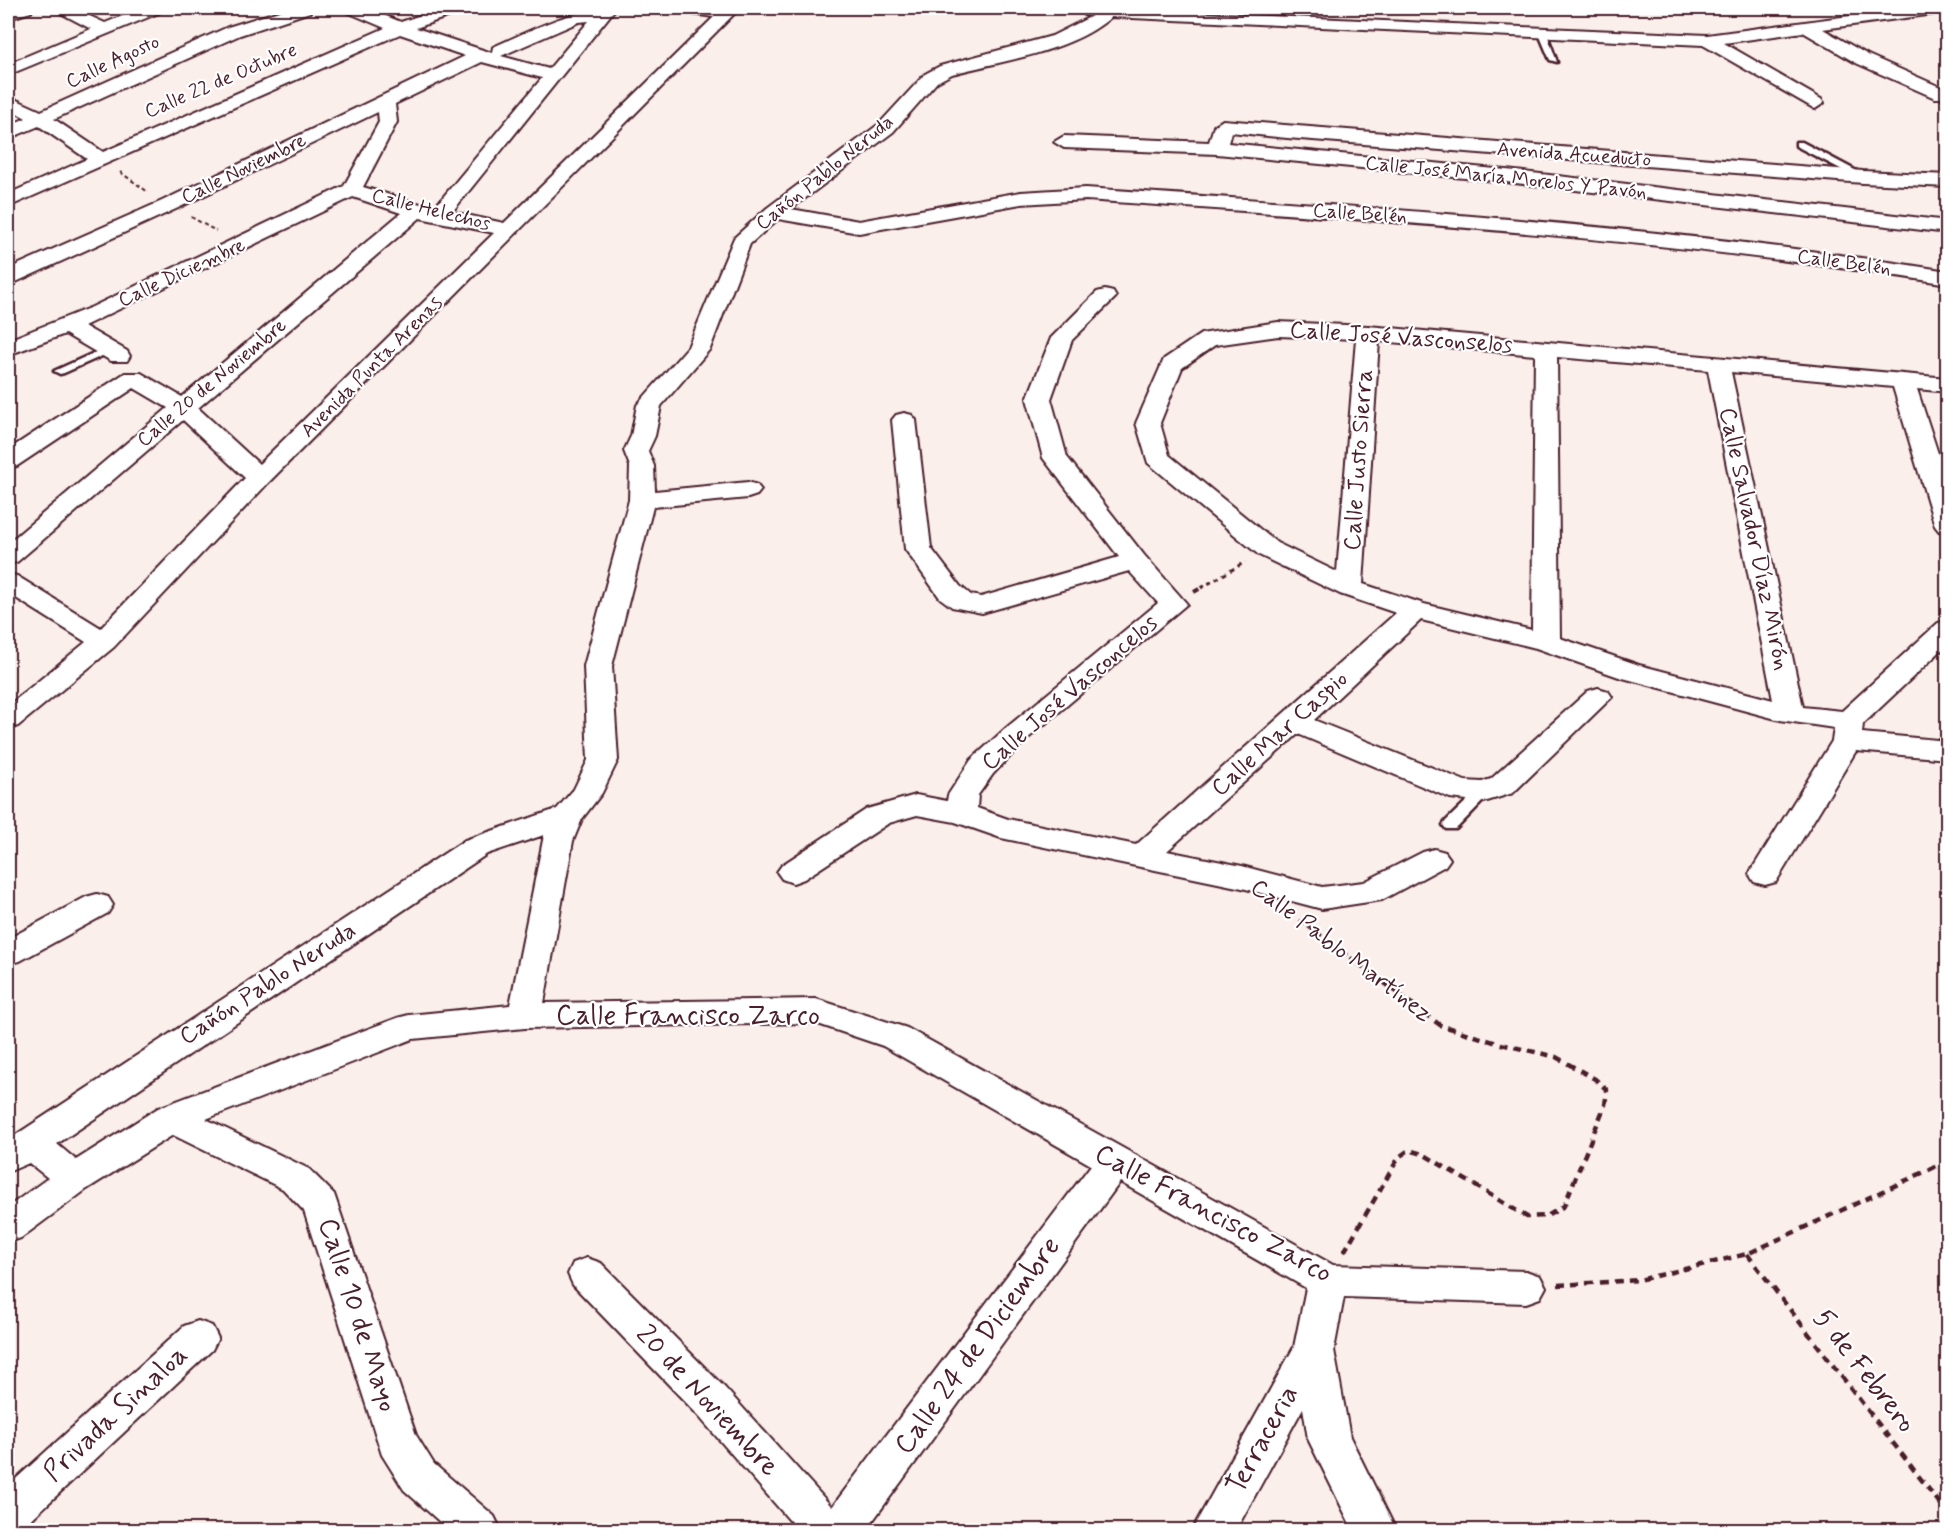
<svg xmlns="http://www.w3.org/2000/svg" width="1955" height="1538" viewBox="0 0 1955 1538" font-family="Mynerve,sans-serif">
<rect width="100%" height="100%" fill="#faefeb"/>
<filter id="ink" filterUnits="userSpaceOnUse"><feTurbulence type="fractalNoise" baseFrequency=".0167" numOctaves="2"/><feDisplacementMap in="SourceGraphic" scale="12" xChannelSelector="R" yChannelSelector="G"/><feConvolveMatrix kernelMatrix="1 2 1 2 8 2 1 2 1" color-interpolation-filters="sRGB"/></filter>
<g filter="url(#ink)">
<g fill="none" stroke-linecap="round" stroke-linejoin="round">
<!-- lane casing -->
<g stroke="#4a1f2b" stroke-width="5">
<g id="lane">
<path d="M1543,31L1547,34L1557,62L1550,60L1539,34Z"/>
<path d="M1796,142H1802L1868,177L1860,179L1796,146Z"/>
<path d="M107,347L113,350L111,352L64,373L60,374L54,371Z"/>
<path d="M1484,787L1492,792L1489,795L1456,829H1446L1443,825L1446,821L1479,789Z"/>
</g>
</g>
<!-- street casing -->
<g stroke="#4a1f2b" stroke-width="4">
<g id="street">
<path d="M33,8L31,12L8,19V9Z"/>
<path d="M51,8H72L105,23L142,8H163L161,12L8,75V64L91,29Z"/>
<path d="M289,8H312L310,12L240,35L54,119L103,152L385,28L347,12L345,8H366L401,22L441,8H463L461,12L416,28L492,53L493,47C532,30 573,8 616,8L452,212L504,223L714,17L677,12L675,8H740L268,483L114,647L18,726L8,729V706L86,642L8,593V574L17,576L101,628L245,478L183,420L17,562L8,564V543L168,408L134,388L17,466L8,468V450L125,373H141L182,397L401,213L353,197L84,326L127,351L130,356L127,361H111L65,334L8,355V340L92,307L344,186L379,122L378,112L176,209L16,282L8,283V269L162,201L465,56L400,34L8,207V194L87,159L39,126L8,139V126L26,118L8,108V96L41,111L228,27ZM589,21L549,69L501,56L579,22ZM482,62L542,78L434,208L363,187L397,122L395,104ZM420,218L494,233L259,464L198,408Z"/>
<path d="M1084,8L1707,35L1909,8H1948V12L1942,13L1823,29L1868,55L1947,90L1948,98H1935L1856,63L1803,32L1724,43L1821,99L1824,103L1815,109L1703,45L1111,17C1072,52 1001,61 952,74L937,82L893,132L791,209L859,221L1021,192L1086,188C1374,208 1662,225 1948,271V284C1662,238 1374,220 1086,200L1021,204L859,233L778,219L750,244L710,349L661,406L655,436L648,451L654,466L655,491L748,482L757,485L761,490L757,495L748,498L653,507L612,666L618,760L602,793L582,819L573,841L544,1003L816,999L907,1028L1333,1265L1526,1271L1540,1276L1546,1287L1540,1298L1526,1303L1344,1297L1334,1350L1350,1437L1396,1530H1353L1308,1439L1303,1408L1236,1530H1192L1294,1347L1306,1288L1120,1182L866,1530H798L695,1412L573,1285L568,1274L573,1263L587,1258L601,1263L725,1388L832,1507L1091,1165L883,1046L815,1023L525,1028L413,1039L206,1119L309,1169L334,1194L416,1435L434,1464L494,1516L501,1530H449L404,1490L382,1455L304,1211L283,1189L173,1135L87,1189L21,1238L8,1242V1207L48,1178L29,1163L8,1172V1140L465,840L557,809L574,789L588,760L584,666L629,500L630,466L624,451L631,436L637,405L688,347L734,238L767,208L879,124L925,74L940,66L1052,36L1092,16L1084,15L1082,11ZM544,835L510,1005L409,1015L397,1018L158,1108L76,1160L57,1144L487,854Z"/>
<path d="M1223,120L1863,171L1948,175V187L1863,183L1287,138L1231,132L1228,143L1506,170L1948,221V233L1506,182L1217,154L1064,148L1054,142L1064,136L1209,142L1214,126Z"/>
<path d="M1105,290L1113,292L1116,297L1072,340L1051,399L1067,457L1144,555L1187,604L1026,740L993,774L978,795L977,808L1008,819L1136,845L1396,613L1340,594L1259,555L1148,463L1136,423L1164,359L1201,334L1278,322L1368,326L1948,378V392L1917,389L1948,484V534L1939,531L1935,526L1893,387L1731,372L1803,707L1842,711L1938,623L1948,621V644L1863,724L1862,733L1948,741V759L1856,751L1776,882L1765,885L1754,882L1749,874L1832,741L1834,728L1780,720L1619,677L1536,648L1421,620L1314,720L1465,781L1482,782L1491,779L1588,691L1598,688L1608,691L1612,697L1513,793L1484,802L1450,798L1298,734L1167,851L1242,866L1322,887L1364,882L1423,852L1434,849L1445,852L1450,859L1445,866L1382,900L1322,909L1242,888L1001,838L955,822L917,815L889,823L804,879L793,883L782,879L777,872L782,865L867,809L916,795L947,801L948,795L971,760L1006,728L1158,603L1129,571L982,613L952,607L940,598L905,549L892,420L896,415L904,413L912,415L916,420L931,548L960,586L971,595L981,597L1119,557L1043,458L1027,399L1051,338L1097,292ZM1278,336L1356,339L1337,572L1277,543L1169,455L1160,423L1182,368L1215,345ZM1379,341L1535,355L1532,630L1424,604L1363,584ZM1557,357L1708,370L1773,700L1639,665L1560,638Z"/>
<path d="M97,894L108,897L113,905L108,913L20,961L8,964V939L86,897Z"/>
<path d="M198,1321L212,1326L218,1338L212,1350L23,1527L8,1530V1486L184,1326Z"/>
</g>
</g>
<!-- path-far3 -->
<g stroke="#4a1f2b" stroke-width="2" stroke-dasharray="4 3" stroke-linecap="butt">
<path d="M120,172L148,192"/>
<path d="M191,217L216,231"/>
</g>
<!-- path-far2 -->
<path stroke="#4a1f2b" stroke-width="3" stroke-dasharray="4.5 4" stroke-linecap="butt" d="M1201,588L1245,562"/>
<!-- path-far1 -->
<g stroke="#4a1f2b" stroke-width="4" stroke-dasharray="6 4.5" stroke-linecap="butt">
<path d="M1194,592L1203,587"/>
<path d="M1300,920L1415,1006"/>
</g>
<!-- path -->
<g stroke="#4a1f2b" stroke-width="4.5" stroke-dasharray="8 6" stroke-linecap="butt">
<path d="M1344,1252L1399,1157L1409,1150L1423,1154L1527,1217L1547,1216L1564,1206L1605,1105L1607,1090L1595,1079L1556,1057L1497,1043L1440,1025L1413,1005"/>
<path d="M1747,1254L1948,1514"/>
<path d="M1558,1285L1639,1280L1747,1254L1948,1161"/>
</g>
<!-- lane -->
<use href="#lane" fill="#fff" fill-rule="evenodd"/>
<!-- street -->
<use href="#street" fill="#fff" fill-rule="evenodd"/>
</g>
</g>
<g text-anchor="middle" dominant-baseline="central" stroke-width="4.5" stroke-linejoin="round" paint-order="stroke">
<!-- far-street labels -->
<g font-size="20" fill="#4a1f2b" stroke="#fff">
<text transform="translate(113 62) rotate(-25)">Calle Agosto</text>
<text transform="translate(221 81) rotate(-23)">Calle 22 de Octubre</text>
<text transform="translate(1574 155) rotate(4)">Avenida Acueducto</text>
<text transform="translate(244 169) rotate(-26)">Calle Noviembre</text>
<text transform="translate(825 173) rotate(-39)">Cañón Pablo Neruda</text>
<text transform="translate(1506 178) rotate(6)">Calle José María Morelos Y Pavón</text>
<text transform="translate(431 210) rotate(14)">Calle Helechos</text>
<text transform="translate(1360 214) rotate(4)">Calle Belén</text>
<text transform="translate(1844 263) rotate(8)">Calle Belén</text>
<text transform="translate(182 273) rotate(-25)">Calle Diciembre</text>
<text transform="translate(372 367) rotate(-45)">Avenida Punta Arenas</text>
<text transform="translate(212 383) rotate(-40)">Calle 20 de Noviembre</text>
</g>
<!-- street labels -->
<g font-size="24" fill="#4a1f2b" stroke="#fff">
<text transform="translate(1401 338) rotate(4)">Calle José Vasconselos</text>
<text transform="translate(1359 460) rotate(-86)">Calle Justo Sierra</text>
<text transform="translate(1754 539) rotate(78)">Calle Salvador Díaz Mirón</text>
<text transform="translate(1070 693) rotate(-41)">Calle José Vasconcelos</text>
<text transform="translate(1280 734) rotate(-42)">Calle Mar Caspio</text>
<text transform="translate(1341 951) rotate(37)">Calle Pablo Martínez</text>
<text transform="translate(268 984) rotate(-33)">Cañón Pablo Neruda</text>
</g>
<!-- near-street labels -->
<g font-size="28" fill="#4a1f2b" stroke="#fff">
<text x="688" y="1016">Calle Francisco Zarco</text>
<text transform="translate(1213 1214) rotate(28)">Calle Francisco Zarco</text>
<text transform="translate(357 1315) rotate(72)">Calle 10 de Mayo</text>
<text transform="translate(978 1346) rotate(-54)">Calle 24 de Diciembre</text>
<text transform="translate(1864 1371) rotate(52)">5 de Febrero</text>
<text transform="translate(707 1401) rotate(47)">20 de Noviembre</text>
<text transform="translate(116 1414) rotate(-43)">Privada Sinaloa</text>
<text transform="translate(1263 1440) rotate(-61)">Terraceria</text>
</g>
</g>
<!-- margin -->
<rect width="1955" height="1538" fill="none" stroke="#fff" stroke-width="30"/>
<rect x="15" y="15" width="1925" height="1508" fill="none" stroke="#4a1f2b" stroke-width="2" filter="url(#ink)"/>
</svg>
